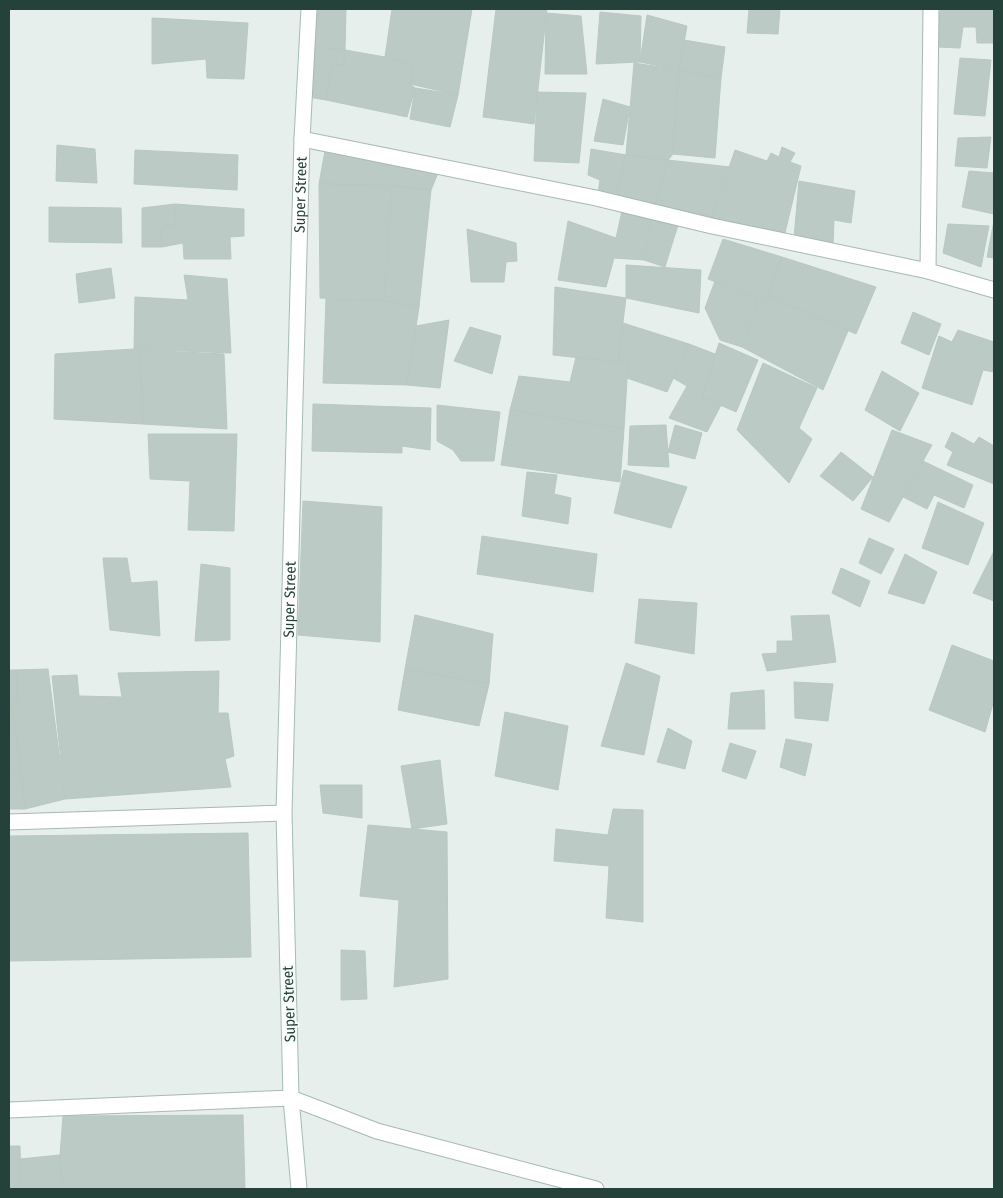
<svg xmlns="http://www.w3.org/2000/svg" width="1003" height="1198" viewBox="0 0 1003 1198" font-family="'Fira Sans Condensed',sans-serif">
<rect width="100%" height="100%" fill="#e6efeb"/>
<!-- building -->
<g fill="#bbcac4" stroke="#b8c9c2">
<path d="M314,9H346L345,50L310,47Z"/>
<path d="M392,9H472L458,95L410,84L413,65L385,57Z"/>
<path d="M496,9H547L534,124L483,117Z"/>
<path d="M749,9H780L778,34L747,33Z"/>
<path d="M940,9H994V43H977L976,27H963L960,48L938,47Z"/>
<path d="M600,12L641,16L640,62L596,64Z"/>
<path d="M546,13L581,16L587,74H545Z"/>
<path d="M647,15L687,26L679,70L640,62Z"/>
<path d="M152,18L248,23L244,79L207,78L206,59L152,64Z"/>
<path d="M684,40L725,47L721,78L679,70Z"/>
<path d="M310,47L345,50L344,65L333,64L326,100L308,97Z"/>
<path d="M345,50L385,57L413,65L410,84L415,88L407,117L326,100L333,64L344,65Z"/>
<path d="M960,58L991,60L985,116L954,114Z"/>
<path d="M634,63L679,70L673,154L668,160L626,155Z"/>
<path d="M679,70L721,78L715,158L673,154Z"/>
<path d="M415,88L458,95L450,127L410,119Z"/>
<path d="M537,92L586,93L579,163L534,161Z"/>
<path d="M603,99L630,107L623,145L594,141Z"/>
<path d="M991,137L987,168L955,166L958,138Z"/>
<path d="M57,145L95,149L97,183L56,181Z"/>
<path d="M782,147L795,153L790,162L801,166L784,237L711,220L735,150L767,161L771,153L779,157Z"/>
<path d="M591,149L626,155L616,197L598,193L600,180L588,175Z"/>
<path d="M135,150L238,155L237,190L134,184Z"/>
<path d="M325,151L438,173L431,190L392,186L319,184Z"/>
<path d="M626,155L668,160L655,205L617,194Z"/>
<path d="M668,160L730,167L711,220L655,205Z"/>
<path d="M969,171L994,173V214L962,207Z"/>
<path d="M799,181L855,191L851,223L834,220L833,244L794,238Z"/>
<path d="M319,184L392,186L384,301L320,298Z"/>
<path d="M392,186L431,190L419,307L384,301Z"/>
<path d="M175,204L176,224L161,228L162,247H142V208Z"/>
<path d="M175,204L244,209V236L230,237L231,259H184L183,243L162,247L161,228L176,224Z"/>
<path d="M49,207L121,208L122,243L49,242Z"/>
<path d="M622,211L651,218L644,260L614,258L606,287L558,280L568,221L616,238Z"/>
<path d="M651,218L678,225L665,267L644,260Z"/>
<path d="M994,221V258L987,257Z"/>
<path d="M948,224L989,226L981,267L943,253Z"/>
<path d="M467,229L516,243L517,261L506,262L504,282H471Z"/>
<path d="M723,239L782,257L766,301L708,279Z"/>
<path d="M782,257L876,287L856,334L768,296Z"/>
<path d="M626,265L701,270L699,313L626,298Z"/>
<path d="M111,268L115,298L79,303L76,274Z"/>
<path d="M184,275L227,279L231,353L134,349L135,297L188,300Z"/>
<path d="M715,281L758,298L742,347L720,340L705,308Z"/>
<path d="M555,287L626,298L618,362L553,355Z"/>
<path d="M768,296L848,331L823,390L742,347L758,298L766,301Z"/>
<path d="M326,299L384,301L419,307L407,385L323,383Z"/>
<path d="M913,312L941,324L929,355L901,343Z"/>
<path d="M449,320L440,388L407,385L416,326Z"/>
<path d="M623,323L689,344L667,392L627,378L628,363L618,362Z"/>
<path d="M470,327L501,336L492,374L454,361Z"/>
<path d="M958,330L994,342V372L983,370L972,405L922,388L939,336L952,342Z"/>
<path d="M719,343L758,360L736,412L702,397Z"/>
<path d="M689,344L715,354L702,397L721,405L707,432L669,418L687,386L673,378Z"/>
<path d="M134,349L140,350L143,424L54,419L55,354Z"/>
<path d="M140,350L224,354L227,429L143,424Z"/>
<path d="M576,357L628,363L624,429L510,410L519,376L570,382Z"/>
<path d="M763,363L817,388L799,428L812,439L789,483L737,430Z"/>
<path d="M882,371L919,393L900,431L865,410Z"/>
<path d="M313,404L431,408L430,450L402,446V453L312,451Z"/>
<path d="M437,405L500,412L494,461H461L453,450L437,441Z"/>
<path d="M510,410L624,429L620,482L501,465Z"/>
<path d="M666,425L669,467L628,465L630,426Z"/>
<path d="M675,425L702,433L695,459L668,452Z"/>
<path d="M892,430L932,445L889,522L861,509Z"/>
<path d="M952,432L974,444L979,437L994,446V484L947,465L953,452L945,447Z"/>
<path d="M148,434H237L234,531L188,530L190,481L150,479Z"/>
<path d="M841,452L873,477L853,501L820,476Z"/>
<path d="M923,461L973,485L964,508L934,495L927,509L903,497Z"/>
<path d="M624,470L687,487L671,528L614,513Z"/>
<path d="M527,472L557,475L554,494L571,498L568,524L522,516Z"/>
<path d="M303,501L382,507L380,642L298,635Z"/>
<path d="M938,502L984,523L968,565L922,548Z"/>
<path d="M482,536L597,554L593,592L477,574Z"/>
<path d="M869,538L894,549L881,574L859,563Z"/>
<path d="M994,551V601L973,593Z"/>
<path d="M905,554L937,572L924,604L888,593Z"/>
<path d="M103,558H127L131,583L157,581L160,636L110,630Z"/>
<path d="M201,564L230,568V640L195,641Z"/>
<path d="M841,568L870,581L860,607L832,593Z"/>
<path d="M639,599L697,603L694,654L635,643Z"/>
<path d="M415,615L493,634L489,684L405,669Z"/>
<path d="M829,615L836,662L767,671L762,654L777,653V641H793L791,616Z"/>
<path d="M952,645L994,661V700L985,732L929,710Z"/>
<path d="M626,663L660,676L644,755L601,746Z"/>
<path d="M48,669L65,799L25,809L12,704L18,703L16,670Z"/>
<path d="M405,669L489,684L479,726L398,710Z"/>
<path d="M9,670H16L18,703L9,704Z"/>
<path d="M219,671L218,713H228L234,756L225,759L231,787L65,799L52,676L77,675L79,696L122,697L118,673Z"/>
<path d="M794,682L833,684L828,721L795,718Z"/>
<path d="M764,690L765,729H728L731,693Z"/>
<path d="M9,704H12L21,769H9Z"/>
<path d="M505,712L568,726L558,790L495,776Z"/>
<path d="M668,728L692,741L685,769L657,762Z"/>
<path d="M786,739L812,744L805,776L780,767Z"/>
<path d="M730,743L756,751L746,779L722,771Z"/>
<path d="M440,760L447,824L412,829L401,766Z"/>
<path d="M9,769H21L25,809H9Z"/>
<path d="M320,785H362V818L323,813Z"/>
<path d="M613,809L643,810V922L606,918L609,866L554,861L556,829L608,835Z"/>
<path d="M368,825L447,832L448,979L394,987L399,900L360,896Z"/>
<path d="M248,833L251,957L9,961V836Z"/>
<path d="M341,950L365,951L367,999L341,1000Z"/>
<path d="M243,1115L245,1189H62L60,1155L63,1116Z"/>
<path d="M9,1146H20L21,1189H9Z"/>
<path d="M60,1155L62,1189H21L20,1159Z"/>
</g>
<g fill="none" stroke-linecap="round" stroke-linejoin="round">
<!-- lane casing -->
<g stroke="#a8b8b2" stroke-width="17">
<path id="lane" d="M9,1110L291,1098"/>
</g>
<!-- street casing -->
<g stroke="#a8b8b2" stroke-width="17">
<g id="street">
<path d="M302,139L596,198L712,226L928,271L994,290"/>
<path d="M928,271L931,9"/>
<path d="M9,822L284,813"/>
<path d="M291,1098L377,1131L596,1189"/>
</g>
</g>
<!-- secondary casing -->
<g stroke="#a4bbb3" stroke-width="17">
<g id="secondary">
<path id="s1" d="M299,1189L291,1098L284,813L302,139L309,9"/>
</g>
</g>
<!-- lane -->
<use href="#lane" stroke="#fff" stroke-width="15"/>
<!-- street -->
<use href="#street" stroke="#fff" stroke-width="15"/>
<!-- secondary -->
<use href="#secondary" stroke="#fff" stroke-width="15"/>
</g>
<g text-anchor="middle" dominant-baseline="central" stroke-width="4" stroke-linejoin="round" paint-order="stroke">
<!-- street labels -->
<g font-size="15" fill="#24423a" stroke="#f7fbf9">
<text stroke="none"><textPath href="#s1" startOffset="995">Super Street</textPath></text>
<text stroke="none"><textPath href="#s1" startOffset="590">Super Street</textPath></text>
<text transform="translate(289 1004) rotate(-92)">Super Street</text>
</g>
</g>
<!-- border -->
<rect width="1003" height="1198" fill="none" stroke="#24423a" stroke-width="20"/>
</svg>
